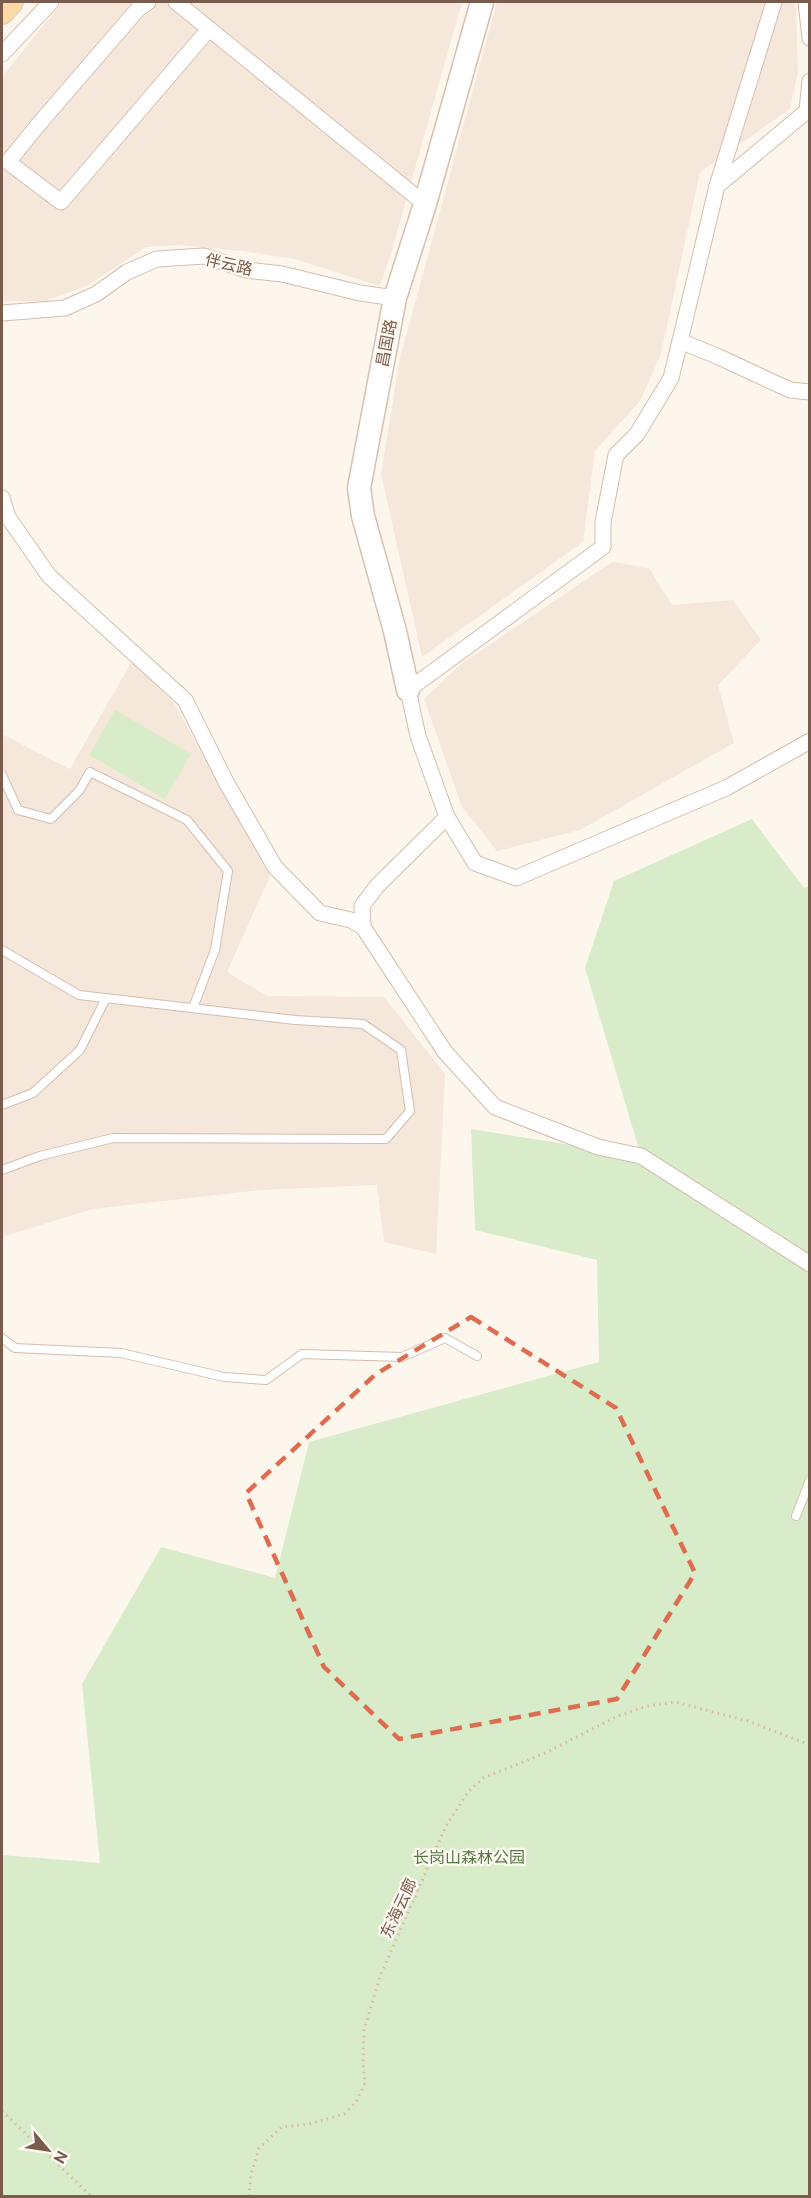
<svg xmlns="http://www.w3.org/2000/svg" width="811" height="2198" viewBox="0 0 811 2198" font-family="Ubuntu,'Noto Sans SC',sans-serif">
<rect width="100%" height="100%" fill="#fdf6ec"/>
<!-- residential -->
<g fill="#f5e8da">
<path d="M62,2H462L392,250L380,286L295,259L242,251L181,245L146,247L87,286L45,301H2V77Z"/>
<path d="M497,2H794L796,9L798,72L790,109L700,172L661,354L640,401L595,451L583,542L422,657L381,474L400,358Z"/>
<path d="M612,562L649,568L672,605L733,600L761,640L718,685L734,743L580,830L497,851L462,807L424,699L461,664Z"/>
<path d="M132,661L174,703L270,876L227,972L267,996L384,997L445,1074L436,1254L384,1242L377,1185L261,1190L93,1209L2,1237V734L70,769Z"/>
</g>
<!-- green -->
<g fill="#d8ecc9">
<path d="M115,710L191,754L165,799L89,755Z"/>
<path d="M752,819L804,888L810,886L809,2196H2V1855L100,1863L82,1684L161,1547L275,1578L309,1442L599,1362L597,1260L475,1230L471,1129L641,1156L585,968L614,881Z"/>
</g>
<g fill="none" stroke-linecap="round" stroke-linejoin="round">
<!-- service casing -->
<g stroke="#d1beb0" stroke-width="10">
<g id="service">
<path d="M2,775L18,810L51,819L79,791L90,772L187,820L228,871L215,950L193,1008"/>
<path d="M2,950L79,995L295,1020L363,1024L401,1050L410,1111L386,1139L113,1138L40,1156L2,1170"/>
<path d="M2,1105L33,1093L80,1050L106,998"/>
<path d="M2,1338L15,1348L121,1353L224,1377L266,1380L302,1354L402,1357L445,1338L477,1356"/>
<path d="M796,1516L810,1480"/>
</g>
</g>
<!-- minor casing -->
<g stroke="#d1beb0" stroke-width="17">
<g id="minor">
<path d="M148,2L138,9L38,125L8,162L61,202L209,29"/>
<path d="M176,2L425,204"/>
<path d="M806,2L810,38"/>
<path d="M2,54L51,2"/>
<path d="M717,186L807,111L810,81"/>
<path d="M2,313L65,308L96,294L127,272L157,259L204,256L246,270L282,274L360,293L395,298"/>
<path d="M680,341L717,186L774,2"/>
<path d="M810,392L790,390L719,357L680,341L671,378L637,434L616,455L603,522V547L408,690L418,736L447,817L475,863L516,878L726,788L810,741"/>
<path d="M2,498L8,517L49,576L185,700L226,782L275,867L320,913L351,920L363,927"/>
<path d="M447,817L377,886L362,906L363,927L445,1052L495,1107L598,1147L641,1156L810,1264"/>
</g>
</g>
<!-- secondary casing -->
<g stroke="#d6c0b0" stroke-width="25">
<path id="secondary" d="M408,690L395,631L363,516L359,488L395,298L425,204L482,2"/>
</g>
<!-- primary casing -->
<g stroke="#dad1cd" stroke-width="26">
<path id="primary" d="M2,12L11,2"/>
</g>
<!-- path -->
<g stroke="#d9b8a5" stroke-width="3" stroke-dasharray="1.5 4.5" stroke-linecap="butt">
<path d="M2,2111L91,2196"/>
<path d="M249,2196L251,2174L259,2148L282,2127L309,2124L344,2114L356,2102L365,2083L363,2062L364,2030L381,1974L446,1826L468,1792L483,1778L545,1753L618,1716L647,1706L675,1702L748,1721L810,1745"/>
</g>
<!-- service -->
<use href="#service" stroke="#fff" stroke-width="8"/>
<!-- minor -->
<use href="#minor" stroke="#fff" stroke-width="15"/>
<!-- secondary -->
<use href="#secondary" stroke="#fff" stroke-width="22"/>
<!-- primary -->
<use href="#primary" stroke="#fbd9a5" stroke-width="24"/>
</g>
<!-- marked area -->
<path fill="none" stroke="#dc6d51" stroke-width="4.5" stroke-dasharray="12 8" stroke-linejoin="round" d="M471,1317L616,1408L695,1573L617,1699L399,1739L324,1667L246,1493L376,1374Z"/>
<g text-anchor="middle" dominant-baseline="central" stroke-width="4.5" stroke-linejoin="round" paint-order="stroke">
<!-- street labels -->
<g font-size="16" fill="#7a5c4d" stroke="#fffaf3">
<text transform="translate(229 264) rotate(13)">伴云路</text>
<text transform="translate(386 343) rotate(-79)">昌国路</text>
<text transform="translate(398 1908) rotate(-65)">东海云廊</text>
</g>
<!-- park labels -->
<g font-size="16" fill="#537a41" stroke="#fffaf3">
<text x="469" y="1857">长岗山森林公园</text>
</g>
</g>
<!-- border -->
<rect width="811" height="2198" fill="none" stroke="#7a5c4d" stroke-width="6"/>
<!-- north arrow -->
<g transform="translate(48 2150) rotate(119)" stroke="#fffaf3" stroke-width="4.5" paint-order="stroke">
<path d="M0-4.5L10 22L0 15L-10 22Z" fill="#7a5c4d"/>
<text y="-9" font-size="16" font-weight="bold" text-anchor="middle" fill="#7a5c4d">N</text>
</g>
</svg>
